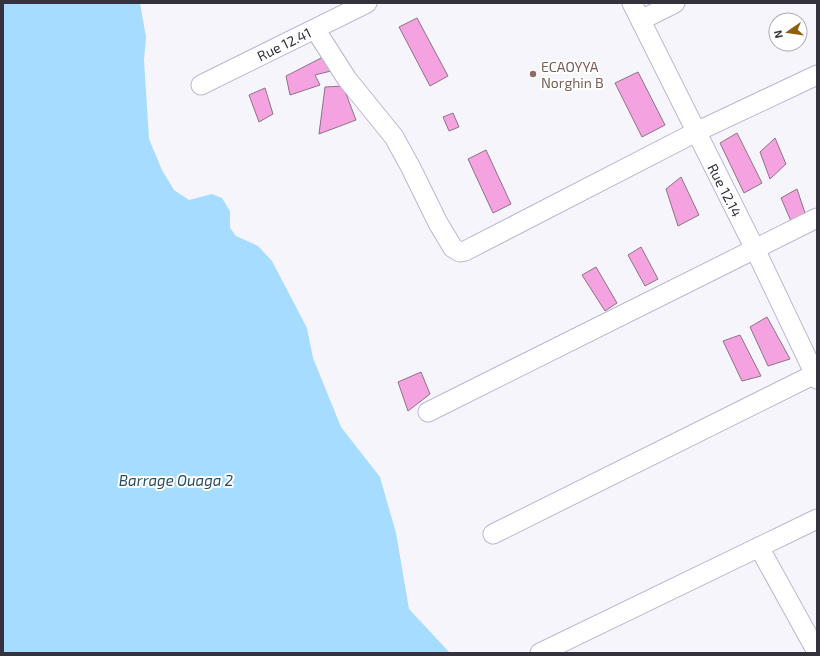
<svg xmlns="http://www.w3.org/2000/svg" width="820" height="656" viewBox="0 0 820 656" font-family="'Exo 2',sans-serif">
<rect width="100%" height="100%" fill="#f7f5fc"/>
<!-- water -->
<path fill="#a6dcff" d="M3,3H140L146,37L144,60L149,139L162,170L174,190L189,200L212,194L222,198L230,211V228L236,236L258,246L272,261L307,328L313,358L341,427L380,477L396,533L409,609L450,653H3Z"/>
<!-- building -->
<g fill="#f4a3e0" stroke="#8c7385">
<path d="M417,18L448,76L430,86L399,27Z"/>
<path d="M325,56L331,71L315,75L320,85L290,95L286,76Z"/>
<path d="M638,72L665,125L642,137L615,83Z"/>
<path d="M343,86L356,120L319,134L325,87Z"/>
<path d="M265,88L273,114L259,122L249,95Z"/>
<path d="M453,113L459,127L449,131L443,117Z"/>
<path d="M737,133L762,183L744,193L720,143Z"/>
<path d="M775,138L786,164L770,179L760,152Z"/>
<path d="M486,150L511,204L493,213L468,159Z"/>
<path d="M681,177L699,215L678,226L666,189Z"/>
<path d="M797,189L805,213L791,221L781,198Z"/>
<path d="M641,247L658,279L645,286L628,255Z"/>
<path d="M596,267L617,303L605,311L582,275Z"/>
<path d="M767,317L790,359L768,366L750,327Z"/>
<path d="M740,335L761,376L742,381L723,341Z"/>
<path d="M421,372L430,394L408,411L398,382Z"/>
</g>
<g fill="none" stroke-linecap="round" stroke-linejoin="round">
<!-- minor casing -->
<g stroke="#bcb6d3" stroke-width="21">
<g id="minor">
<path d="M632,3L755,249L817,379"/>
<path d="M641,20L675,3"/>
<path d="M315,29L347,79L394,137L411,168L438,223L453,248L460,252L465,251L696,132L817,75"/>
<path d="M201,85L367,3"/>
<path d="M428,412L817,218"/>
<path d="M493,534L817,373"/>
<path d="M759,547L817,652"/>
<path d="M540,653L817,519"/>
</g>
</g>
<!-- minor -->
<use href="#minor" stroke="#fff" stroke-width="19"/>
</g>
<!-- markers -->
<circle fill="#8d6e63" stroke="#fff" stroke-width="1.5" cx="533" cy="74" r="4"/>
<g text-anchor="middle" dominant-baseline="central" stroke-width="4" stroke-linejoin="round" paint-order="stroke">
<!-- street labels -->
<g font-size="14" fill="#34323d" stroke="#fff">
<text transform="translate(284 44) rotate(-26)">Rue 12.41</text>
<text transform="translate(725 190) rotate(63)">Rue 12.14</text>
</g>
<!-- education labels -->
<g font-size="14" fill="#785e54" stroke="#fff" text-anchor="start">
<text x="541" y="66">ECAOYYA<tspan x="541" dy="16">Norghin B</tspan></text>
</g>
<!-- water labels -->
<g font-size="15" font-style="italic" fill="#274f67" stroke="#fff">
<text x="176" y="480">Barrage Ouaga 2</text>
</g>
</g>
<!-- border -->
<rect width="820" height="656" fill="none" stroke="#34323d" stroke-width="8"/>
<!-- north arrow -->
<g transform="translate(788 32) rotate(257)"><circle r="19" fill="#ffffff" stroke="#aeadb1"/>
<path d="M0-3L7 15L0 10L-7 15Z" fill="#905f0d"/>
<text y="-6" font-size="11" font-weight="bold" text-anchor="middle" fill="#34323d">N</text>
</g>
</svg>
